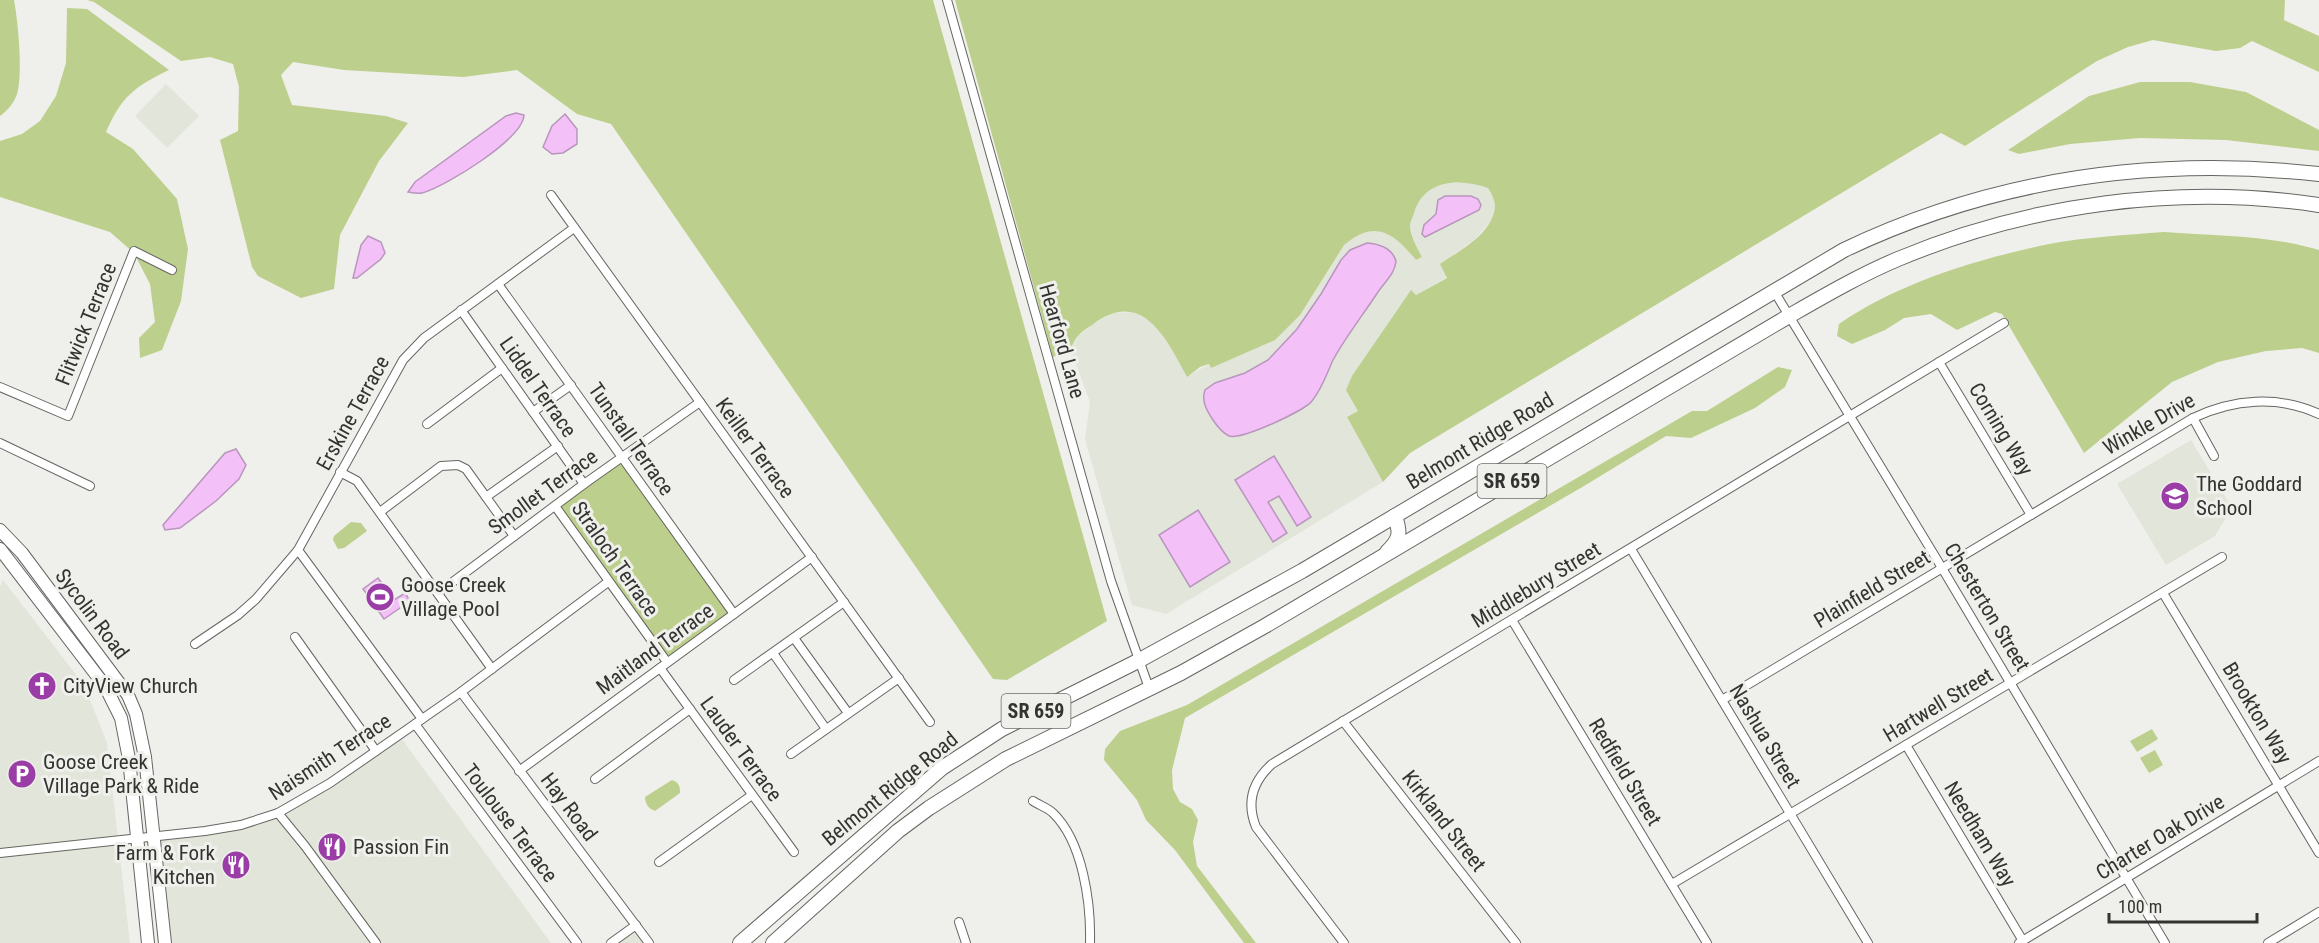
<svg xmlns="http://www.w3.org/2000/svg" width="2319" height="943" viewBox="0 0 2319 943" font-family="'Roboto Condensed',sans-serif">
<rect width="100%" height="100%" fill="#eff0eb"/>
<!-- built -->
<g fill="#e2e5d9">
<path d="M166,84L199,116L167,148L135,116Z"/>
<path d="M1471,182L1488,188L1496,204L1491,221L1475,239L1440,264L1447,277L1416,295L1412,291L1358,411L1347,417L1383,482L1166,614L1132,605L1085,439L1090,402L1070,348L1077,337L1094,323L1114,313L1134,312L1154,323L1168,342L1187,376L1210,364L1211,368L1329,267L1344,245L1355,236L1366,230H1379L1390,234L1406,248L1416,260L1422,257L1414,242L1410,225L1416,203L1425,191L1442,184Z"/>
<path d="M2191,440L2232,508L2215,536L2166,565L2117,484Z"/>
<path d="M3,580L84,685L107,743L130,943H0V586Z"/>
<path d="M399,735L551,943H165L153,837L267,818Z"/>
<path d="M636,925L649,943H611Z"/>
</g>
<!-- green -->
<g fill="#bdcf8c">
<path d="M0,0H14C18,22 23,73 17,94C14,103 8,110 0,116Z"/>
<path d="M87,0H933L1107,621L1007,680L993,679L611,124L577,114L517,70L463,77L344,70L293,62L281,75L292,105L386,116L408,123L379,161L340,235L334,289L301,298L258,276L252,267L220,140L238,131L239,87L233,64L210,57L181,61L94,2Z"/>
<path d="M955,0H2285L2284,20L2319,36V72L2252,41L2240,48L2216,51L2153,40L2128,47L2097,61L1965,146L1941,133L1410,453L1383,482L1347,417L1358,411L1346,390L1352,376L1411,290L1416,295L1447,278L1440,264C1460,250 1493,234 1495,206C1495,200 1491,193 1488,188C1460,178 1424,179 1414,213C1413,217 1410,222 1410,226C1411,237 1417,248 1422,257L1416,260C1393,232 1375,219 1344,245L1300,315L1275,340L1211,368L1209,364L1200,367L1187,377C1166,338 1142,287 1092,325C1087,328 1081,332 1077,337C1074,340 1073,345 1070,348C1065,352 1058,355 1053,357Z"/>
<path d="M67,8L87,9L169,70C134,87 122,96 106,132L133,149L177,199L188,249L181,301L162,350L140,358L139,338L155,322L150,284L134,253L110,232L0,197V141L22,134L40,121L56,96L66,63Z"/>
<path d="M2140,82H2190L2246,92L2319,130V151L2226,140L2140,138L2070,144L2019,154L2008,150L2089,96Z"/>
<path d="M2164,232C2215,236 2270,235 2319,250V353L2302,348L2266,351L2218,362L2172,382L2084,453L2002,314L1995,312L1957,330L1931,314L1904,318L1885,330L1852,344L1837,336L1839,324C1900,282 1978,259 2049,244C2087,237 2126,235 2164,232Z"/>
<path d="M1778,367L1792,370L1785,387L1755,408L1691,438L1666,436L1584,486L1185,718L1172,770L1173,789L1180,802L1192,809L1198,820L1193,842L1197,866L1256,943H1244L1175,850L1146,820L1137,800L1104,760L1105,749L1120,731L1187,705L1692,411H1707Z"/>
<path d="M622,457L734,614L667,662L555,506Z"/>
<path d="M351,522L361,523L367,531L344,548L338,549L333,540L334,536Z"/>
<path d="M2152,729L2158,739L2137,752L2130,741Z"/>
<path d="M2155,750L2163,765L2149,773L2140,758Z"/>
<path d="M672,780C679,782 680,787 680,793L655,811C649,809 645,804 645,797Z"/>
</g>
<!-- water -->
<g fill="#f3c0f8" stroke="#b996bd" stroke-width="1.5">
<path d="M516,113L524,115C523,139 445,187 422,193C418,194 413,193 408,192L415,182L506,116Z"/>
<path d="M565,114L577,129V144L563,153L552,154L543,147L552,126Z"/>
<path d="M1445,196H1471L1478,199L1481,205L1479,210L1425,237L1422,234L1424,225L1436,214L1438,200Z"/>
<path d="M368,236L381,242L385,253L381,259L357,278H353L361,245Z"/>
<path d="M1367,243C1380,244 1392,248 1396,261C1395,275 1383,283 1376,295C1362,316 1345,338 1333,360C1327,373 1322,389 1312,401C1304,411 1242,440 1229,436C1223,433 1217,426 1213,420C1207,411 1201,401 1205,390L1215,383L1245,373L1268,360L1297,329L1321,294L1341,260L1350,250Z"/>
<path d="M236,449L246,465L239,479L216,501L180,528L165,530L163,525L225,453Z"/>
<path d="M1274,456L1311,517L1297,526L1279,496L1268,502L1287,533L1273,542L1235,480Z"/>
<path d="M1198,510L1230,562L1190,587L1159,535Z"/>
<path d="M378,578L394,600L405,593L410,601L384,619L363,589Z"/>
</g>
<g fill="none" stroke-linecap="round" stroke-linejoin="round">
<!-- street casing -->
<g stroke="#656662" stroke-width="10">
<g id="street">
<path d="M947,0L1111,581L1149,688"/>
<path d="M551,195L930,722"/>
<path d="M498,284L734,614"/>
<path d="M1774,291L1936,558L2165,943"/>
<path d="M461,310L584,484"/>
<path d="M1939,362L2031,515"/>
<path d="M0,387L68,416L134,251L172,270"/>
<path d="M533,412L571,385"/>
<path d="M2193,418L2214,456"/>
<path d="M427,424L502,368"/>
<path d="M0,443L90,486"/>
<path d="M340,472L357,481L492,669"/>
<path d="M486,497L558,446"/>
<path d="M555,506L667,662"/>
<path d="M380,512L441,466L458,465L466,469L514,536"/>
<path d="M1631,549L1868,943"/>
<path d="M298,550L422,719"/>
<path d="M438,593L584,484L700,402"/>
<path d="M2163,593L2319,853"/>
<path d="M1512,620L1707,943"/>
<path d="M295,637L376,751"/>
<path d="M794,638L848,713"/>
<path d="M195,644L238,615L256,599L298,550L403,360L424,338L574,228"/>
<path d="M773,653L826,729"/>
<path d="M660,668L794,852"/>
<path d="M734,680L844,602"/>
<path d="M461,692L649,943"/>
<path d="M1722,700L2193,418C2233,399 2278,395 2319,414"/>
<path d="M1343,721L1516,943"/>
<path d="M415,724L577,943"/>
<path d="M1906,745L2023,941"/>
<path d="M791,754L899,678"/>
<path d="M519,771L812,557"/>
<path d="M595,779L690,709"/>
<path d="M1033,801C1039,805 1048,808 1053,813C1083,842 1091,903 1090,943"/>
<path d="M278,813L305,846L376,943"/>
<path d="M0,853L205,831L241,825L278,813L330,783L461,692L608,582"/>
<path d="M659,862L752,795"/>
<path d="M1672,884L2222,557"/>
<path d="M959,922L966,943"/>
<path d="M611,943L636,925"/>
<path d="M1344,943L1256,827C1246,802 1253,781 1272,764L2004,323"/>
<path d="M2019,943L2319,761"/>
<path d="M2268,943L2319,912"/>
</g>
</g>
<!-- secondary casing -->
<g stroke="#656662" stroke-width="14">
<g id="secondary">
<path d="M0,530L22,553L128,695L136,714L145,757L165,943"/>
<path d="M0,549L105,686L121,718L129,759L148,943"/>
</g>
</g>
<!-- primary casing -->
<g stroke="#656662" stroke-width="16">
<g id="primary">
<path d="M1387,552C1400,539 1401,534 1395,516"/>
<path d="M740,943L942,768L1002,729L1138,661L1302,571L1844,250C1995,178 2153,156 2319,174"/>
<path d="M773,943L898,831L929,808L1006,759L1181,673L1265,626L1789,316C1824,296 1860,275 1898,259C2029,204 2178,184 2319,205"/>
</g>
</g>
<!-- street -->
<use href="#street" stroke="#fff" stroke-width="8"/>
<!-- secondary -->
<use href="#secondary" stroke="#fff" stroke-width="12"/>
<!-- primary -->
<use href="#primary" stroke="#fff" stroke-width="14"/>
</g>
<!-- icons -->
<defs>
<g id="school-disc" transform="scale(1.5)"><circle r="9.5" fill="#9b3da6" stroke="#eff0eb"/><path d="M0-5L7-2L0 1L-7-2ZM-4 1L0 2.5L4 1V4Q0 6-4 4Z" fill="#fff"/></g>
<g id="stadium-disc" transform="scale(1.5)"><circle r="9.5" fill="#9b3da6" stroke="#eff0eb"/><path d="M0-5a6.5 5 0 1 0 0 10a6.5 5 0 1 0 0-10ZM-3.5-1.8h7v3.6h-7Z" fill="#fff"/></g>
<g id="church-disc" transform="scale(1.5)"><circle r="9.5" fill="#9b3da6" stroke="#eff0eb"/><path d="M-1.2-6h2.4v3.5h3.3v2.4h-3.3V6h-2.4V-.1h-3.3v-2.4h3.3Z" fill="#fff"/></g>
<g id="parking-disc" transform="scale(1.5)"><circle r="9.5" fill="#9b3da6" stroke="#eff0eb"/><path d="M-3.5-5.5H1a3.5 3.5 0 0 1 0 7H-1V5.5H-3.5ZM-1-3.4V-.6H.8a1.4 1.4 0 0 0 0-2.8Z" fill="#fff"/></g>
<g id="restaurant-disc" transform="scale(1.5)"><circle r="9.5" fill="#9b3da6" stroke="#eff0eb"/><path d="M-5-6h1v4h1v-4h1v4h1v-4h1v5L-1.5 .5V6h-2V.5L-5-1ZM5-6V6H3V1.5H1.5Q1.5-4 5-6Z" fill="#fff"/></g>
</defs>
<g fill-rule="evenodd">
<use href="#school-disc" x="2175" y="496"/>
<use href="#stadium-disc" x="380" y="597"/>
<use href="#church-disc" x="42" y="686"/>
<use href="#parking-disc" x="22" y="774"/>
<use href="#restaurant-disc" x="332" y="847"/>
<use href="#restaurant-disc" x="236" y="865"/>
</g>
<g text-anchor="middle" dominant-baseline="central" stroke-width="6" stroke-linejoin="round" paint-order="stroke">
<!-- shield labels -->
<g fill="#eff0eb" stroke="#6b6c6a" stroke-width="1.5">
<rect x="1477.5" y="464" width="69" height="34" rx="4.5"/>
<rect x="1001.5" y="694" width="69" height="34" rx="4.5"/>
</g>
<g font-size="20" font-weight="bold" fill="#333432">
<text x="1512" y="481">SR 659</text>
<text x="1036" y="711">SR 659</text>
</g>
<!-- street labels -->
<g font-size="21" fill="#333432" stroke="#eff0eb">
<text transform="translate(86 324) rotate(-68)">Flitwick Terrace</text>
<text transform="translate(1062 341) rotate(74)">Hearford Lane</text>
<text transform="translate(538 387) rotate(55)">Liddel Terrace</text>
<text transform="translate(353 413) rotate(-61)">Erskine Terrace</text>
<text transform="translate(2149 424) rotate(-30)">Winkle Drive</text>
<text transform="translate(2001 429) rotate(59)">Corning Way</text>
<text transform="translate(631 439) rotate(55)">Tunstall Terrace</text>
<text transform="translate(1480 441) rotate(-31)">Belmont Ridge Road</text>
<text transform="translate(755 448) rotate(54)">Keiller Terrace</text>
<text transform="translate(543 492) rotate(-36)">Smollet Terrace</text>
<text transform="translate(615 559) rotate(55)">Straloch Terrace</text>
<text transform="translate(1536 585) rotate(-31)">Middlebury Street</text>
<text transform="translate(1872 589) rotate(-31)">Plainfield Street</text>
<text transform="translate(1987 607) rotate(59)">Chesterton Street</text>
<text transform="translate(92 614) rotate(53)">Sycolin Road</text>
<text transform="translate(655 649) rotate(-36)">Maitland Terrace</text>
<text transform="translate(1938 705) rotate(-31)">Hartwell Street</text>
<text transform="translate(2257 713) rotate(59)">Brookton Way</text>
<text transform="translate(1765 736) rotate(59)">Nashua Street</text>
<text transform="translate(741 749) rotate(54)">Lauder Terrace</text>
<text transform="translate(330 757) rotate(-33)">Naismith Terrace</text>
<text transform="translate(1625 772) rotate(59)">Redfield Street</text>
<text transform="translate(890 789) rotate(-39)">Belmont Ridge Road</text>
<text transform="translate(569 807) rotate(53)">Hay Road</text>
<text transform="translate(1444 821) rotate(52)">Kirkland Street</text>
<text transform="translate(510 823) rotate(53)">Toulouse Terrace</text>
<text transform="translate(1980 834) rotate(59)">Needham Way</text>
<text transform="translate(2160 837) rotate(-31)">Charter Oak Drive</text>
</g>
<!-- poi labels -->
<g font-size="21" fill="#333432" stroke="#eff0eb" text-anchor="start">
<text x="2196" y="484">The Goddard<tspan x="2196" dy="24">School</tspan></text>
<text x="401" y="585">Goose Creek<tspan x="401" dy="24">Village Pool</tspan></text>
<text x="63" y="686">CityView Church</text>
<text x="43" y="762">Goose Creek<tspan x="43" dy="24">Village Park &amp; Ride</tspan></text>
<text x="353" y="847">Passion Fin</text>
<text x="215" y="853" text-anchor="end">Farm &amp; Fork<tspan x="215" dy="24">Kitchen</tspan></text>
</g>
</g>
<!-- scale -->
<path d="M2109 913v9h148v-9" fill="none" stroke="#333432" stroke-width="3"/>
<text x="2118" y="913" font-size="18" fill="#333432" stroke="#eff0eb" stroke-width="4.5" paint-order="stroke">100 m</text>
</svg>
